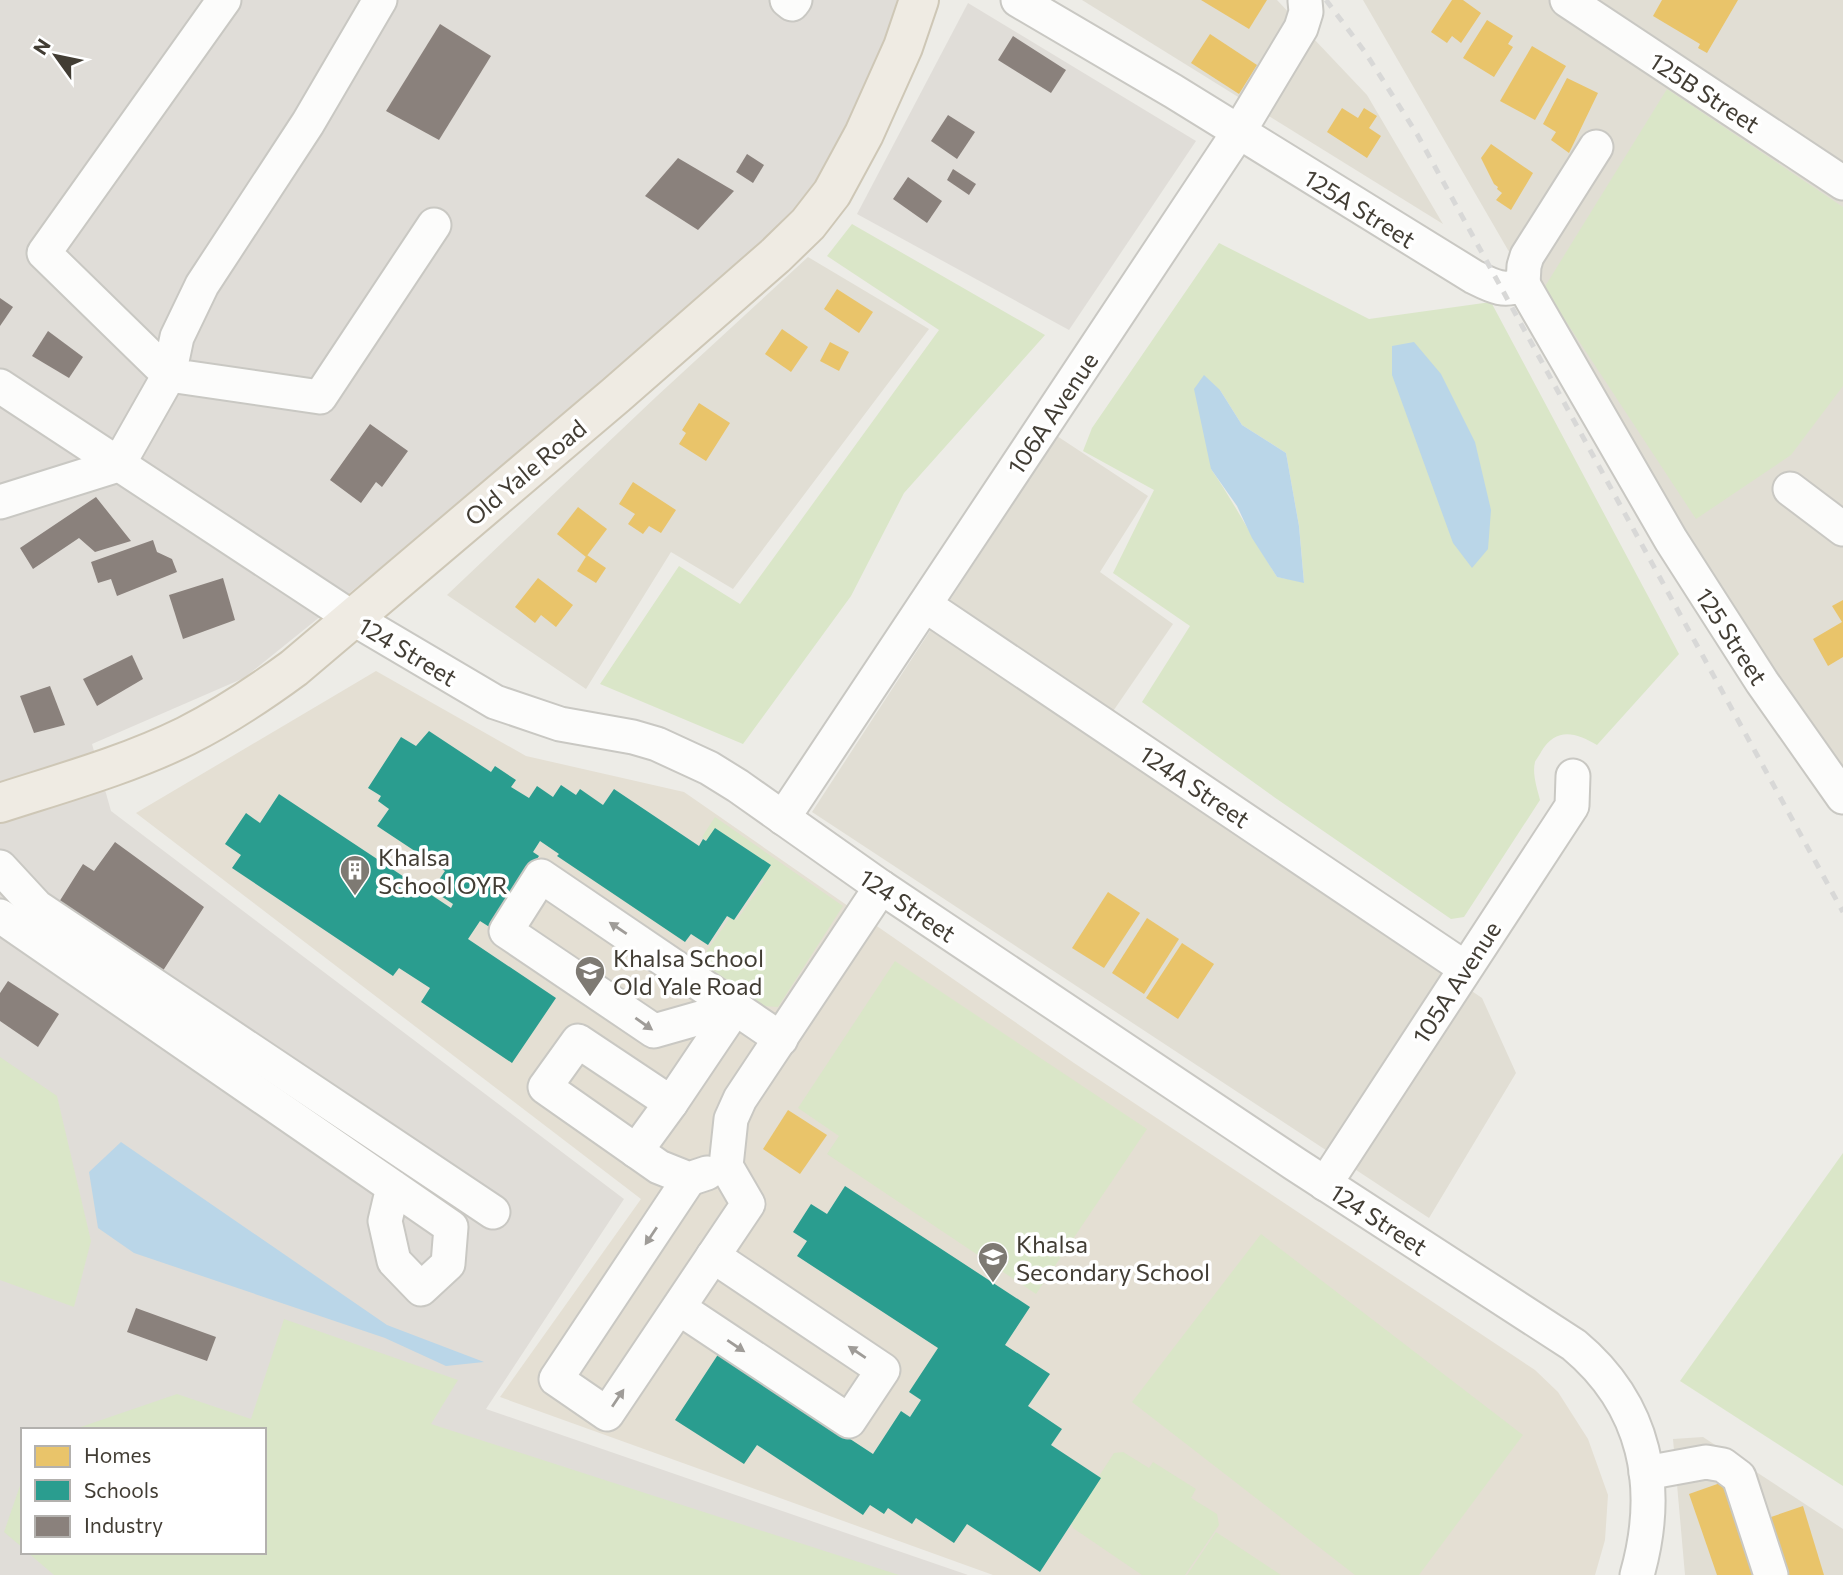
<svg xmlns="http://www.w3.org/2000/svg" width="1843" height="1575" viewBox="0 0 1843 1575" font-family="Commissioner,sans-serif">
<rect width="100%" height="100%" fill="#edece7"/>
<!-- residential -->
<g fill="#e1ded4">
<path d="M1082,0H1277L1367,95L1443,224Z"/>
<path d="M1363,0H1843V811L1806,720L1508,250Z"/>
<path d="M808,257L929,329L733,589L671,552L586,689L447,595L657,396Z"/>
<path d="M1057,436L1148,496L1100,572L1173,624L1096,736L1482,998L1516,1073L1429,1218L812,812Z"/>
<path d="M1703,1437L1843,1529V1575H1685L1673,1439Z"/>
</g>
<!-- industrial -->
<g fill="#e0ddd8" fill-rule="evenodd">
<path d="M0,0H902L888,50L815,202L647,353L244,678L92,744L111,811L624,1199L486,1409L968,1575H0ZM23,1430H264V1552H23Z"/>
<path d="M968,3L1196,141L1069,330L857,214Z"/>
</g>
<!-- education -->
<path fill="#e4dfd3" d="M376,671L526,756L684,792L1074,1063L1535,1370L1558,1392L1588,1439L1608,1495L1605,1540L1595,1575H993L500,1397L641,1199L136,813Z"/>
<!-- green -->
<g fill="#dae6c8" fill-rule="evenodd">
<path d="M1667,89L1843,207V386L1791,455L1696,519L1544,288Z"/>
<path d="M852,224L1045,335L904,493L851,596L743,744L600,684L679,566L740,604L939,330L827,256Z"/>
<path d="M1219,243L1369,319L1491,302L1679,654L1597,745C1575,732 1556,727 1541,752C1541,753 1535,761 1535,762C1532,774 1537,788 1540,800L1464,917L1451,919L1274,797L1142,702L1190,626L1113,573L1154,490L1083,451L1092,428ZM1220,390L1242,425L1286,453L1299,526L1304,582L1277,577C1254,541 1235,504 1211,469Z"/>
<path d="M715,817L843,906L778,1007L764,1006L700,961L731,916L737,920L764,881L702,837Z"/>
<path d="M895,961L1147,1129L1036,1294L827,1154L839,1136L798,1108Z"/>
<path d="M0,1057L57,1096L91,1241L74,1307L0,1280Z"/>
<path d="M1843,1153V1486L1680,1381Z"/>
<path d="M1261,1234L1523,1435L1419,1575H1355L1132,1402Z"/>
<path d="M284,1319L458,1380L431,1424L899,1575H54L27,1552H264V1430H72L177,1394L251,1419Z"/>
<path d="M1123,1452L1149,1468L1153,1462L1196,1489L1191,1498L1217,1514L1219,1525L1185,1575H1142L1073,1528L1070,1521L1114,1453Z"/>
<path d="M23,1477V1548L4,1532Z"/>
<path d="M1216,1532L1281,1575H1187Z"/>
</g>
<!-- water -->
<g fill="#bad6e8">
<path d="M1414,342L1441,374L1475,442L1491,510L1488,549L1472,568L1453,543L1392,375V346Z"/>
<path d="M1204,375L1220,390L1242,425L1286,453L1299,526L1304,583L1277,577L1252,538L1237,506L1211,469L1194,389Z"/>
<path d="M121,1142L387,1325L484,1362L446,1366L385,1338L134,1253L98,1228L89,1172Z"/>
</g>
<!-- homes -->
<g fill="#e9c46a">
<path d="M1201,0H1267L1249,29Z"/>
<path d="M1452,0H1463L1481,13L1461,43L1452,36L1447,43L1431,32Z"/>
<path d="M1662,0H1738L1707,53L1698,48L1700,44L1653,16Z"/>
<path d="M1487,20L1513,36L1508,44L1513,47L1494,77L1463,58Z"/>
<path d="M1210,34L1257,65L1239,94L1191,63Z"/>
<path d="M1532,46L1566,66L1535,120L1500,101Z"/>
<path d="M1567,78L1598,93L1569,153L1551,140L1556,132L1543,124Z"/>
<path d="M1342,108L1358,118L1364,108L1377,116L1369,128L1381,136L1367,158L1327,132Z"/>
<path d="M1491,144L1533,173L1511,210L1496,200L1502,193L1497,189L1498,187L1494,184L1481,158Z"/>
<path d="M837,289L873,312L859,333L824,309Z"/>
<path d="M782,329L808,347L791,372L765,354Z"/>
<path d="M830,342L849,352L839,371L820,361Z"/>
<path d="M699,403L730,423L706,461L679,444L686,433L682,430Z"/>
<path d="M633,482L676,510L661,533L649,526L643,534L628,524L635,514L619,504Z"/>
<path d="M578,507L607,529L586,557L557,534Z"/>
<path d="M587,555L606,568L596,583L577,571Z"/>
<path d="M538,578L573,605L556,627L541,615L535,623L515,607Z"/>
<path d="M1843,600V657L1828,666L1813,639L1842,622L1832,606Z"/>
<path d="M1108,892L1140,913L1104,968L1072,948Z"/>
<path d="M1147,918L1179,939L1144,994L1112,973Z"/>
<path d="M1182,943L1214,964L1178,1019L1146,998Z"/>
<path d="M788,1110L827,1135L800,1174L763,1149Z"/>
<path d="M1723,1482L1755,1575H1717L1689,1494Z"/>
<path d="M1803,1506L1824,1575H1786L1768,1518Z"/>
</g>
<!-- schools -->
<g fill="#2a9d8f">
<path d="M429,731L491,772L495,766L516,780L511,787L529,798L537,786L553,797L561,785L576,795L580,789L603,805L614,789L699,846L703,839L706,841L715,828L771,865L734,920L727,916L708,945L691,934L685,942L557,856L559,854L540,841L533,852L539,856L491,928L480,921L468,939L556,998L512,1063L421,1002L430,988L399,968L393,976L232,868L241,855L225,844L246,813L260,823L279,794L451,908L453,904L432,890L445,871L377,826L389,809L378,801L381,796L368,788L401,737L416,746Z"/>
<path d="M845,1186L1030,1307L1005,1345L1050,1374L1028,1406L1062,1429L1051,1445L1101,1478L1040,1572L967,1524L954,1543L916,1518L912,1524L888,1508L884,1514L870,1505L863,1515L757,1445L744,1464L675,1420L719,1353L873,1454L901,1411L910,1417L921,1400L909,1392L938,1348L797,1256L807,1241L793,1232L811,1204L827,1214Z"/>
</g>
<!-- industry -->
<g fill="#8a817c">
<path d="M440,24L491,56L439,140L386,111Z"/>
<path d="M1013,36L1066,70L1051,93L998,60Z"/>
<path d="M948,115L975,132L957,159L931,141Z"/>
<path d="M747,154L764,165L753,183L736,172Z"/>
<path d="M678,158L734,191L698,230L645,196Z"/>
<path d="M953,169L976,184L969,195L947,180Z"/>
<path d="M908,177L942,201L927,223L893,199Z"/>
<path d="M0,298L13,307L0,326Z"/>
<path d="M48,331L83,357L69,378L32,356Z"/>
<path d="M370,424L408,451L382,487L376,482L361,503L330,480Z"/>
<path d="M96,497L131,541L95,552L79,538L33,569L20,548Z"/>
<path d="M153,540L157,552L172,559L177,572L117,596L111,579L98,583L91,562Z"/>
<path d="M223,578L235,620L183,639L169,595Z"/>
<path d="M132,655L143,679L97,706L83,679Z"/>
<path d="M50,686L65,725L34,733L20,696Z"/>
<path d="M115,842L204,907L157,980L54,910L83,864L94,871Z"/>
<path d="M8,981L59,1014L38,1047L0,1021V993Z"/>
<path d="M136,1308L216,1337L207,1361L127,1332Z"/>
</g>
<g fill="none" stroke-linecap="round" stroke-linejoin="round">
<!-- minor casing -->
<g stroke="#c9c8c3" stroke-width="37">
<g id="minor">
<path d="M380,0L308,123L202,285L177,337L169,375L320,397L434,225"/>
<path d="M787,0L792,4L795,0"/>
<path d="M1018,0L1173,91L1474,277C1492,286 1504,293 1523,284L1671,540L1762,682L1843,797"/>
<path d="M1567,0L1843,183"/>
<path d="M1523,284L1524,266L1527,256L1596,147"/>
<path d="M0,386L351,617L495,702L560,724L633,737L657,744L709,768L738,786L881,887L1295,1164L1574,1345C1646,1405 1662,1487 1637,1575"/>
<path d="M1790,489L1843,529"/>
<path d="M0,502L118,465L169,375L44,253L224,0"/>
<path d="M925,605L1465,968"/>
<path d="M783,818L1238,133L1301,28L1306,12L1305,1"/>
<path d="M0,867L37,907L493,1212"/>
<path d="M0,916L12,924L451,1227L448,1264L421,1289L394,1261L385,1221L393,1187"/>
<path d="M735,1008L654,1031L506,931L541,876L781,1039"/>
<path d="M636,1151L671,1103"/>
<path d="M707,1173L689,1179L659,1167L545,1087L578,1041L671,1103L735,1008"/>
<path d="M689,1179L556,1379L607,1414L748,1204L726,1166L731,1119L740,1099L881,887"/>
<path d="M1325,1184L1572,806L1573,776"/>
<path d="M679,1308L849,1421L883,1370L713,1256"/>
<path d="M1646,1473L1706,1462L1723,1465L1739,1477L1771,1575"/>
</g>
</g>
<!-- major casing -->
<g stroke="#cec7b6" stroke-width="42">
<path id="major" d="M0,803C62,783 127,765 186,736C224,717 260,693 294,668L616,395L775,256L808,224L832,193L864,134L903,47L919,0"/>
</g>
<!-- minor -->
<use href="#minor" stroke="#fcfcfb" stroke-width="33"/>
<!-- major -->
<use href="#major" stroke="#efebe3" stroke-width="38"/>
<!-- rail -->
<path stroke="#d8d8d7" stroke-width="5" stroke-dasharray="9 9" stroke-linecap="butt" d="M1326,0L1365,52L1417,134L1843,912"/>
</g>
<!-- one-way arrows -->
<defs><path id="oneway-solid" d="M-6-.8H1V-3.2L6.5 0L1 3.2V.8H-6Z" transform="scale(1.75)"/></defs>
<g fill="#9f9c98">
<use href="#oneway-solid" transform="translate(618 928) rotate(-146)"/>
<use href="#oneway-solid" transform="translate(644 1024) rotate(35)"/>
<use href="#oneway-solid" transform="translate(651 1236) rotate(124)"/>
<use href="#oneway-solid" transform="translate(736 1346) rotate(34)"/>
<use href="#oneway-solid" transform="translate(857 1352) rotate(-146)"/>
<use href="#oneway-solid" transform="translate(618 1398) rotate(-56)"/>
</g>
<!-- icons -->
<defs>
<g id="building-pin" transform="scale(1.575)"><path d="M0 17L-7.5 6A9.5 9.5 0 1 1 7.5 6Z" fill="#7e7a73" stroke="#fff"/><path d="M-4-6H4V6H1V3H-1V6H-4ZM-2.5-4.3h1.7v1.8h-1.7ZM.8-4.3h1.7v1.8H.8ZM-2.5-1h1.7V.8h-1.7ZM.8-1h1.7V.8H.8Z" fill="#fff"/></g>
<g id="school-pin" transform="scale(1.575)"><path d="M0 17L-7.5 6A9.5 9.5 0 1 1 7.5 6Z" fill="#7e7a73" stroke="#fff"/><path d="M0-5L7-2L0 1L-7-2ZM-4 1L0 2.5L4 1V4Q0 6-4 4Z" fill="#fff"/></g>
</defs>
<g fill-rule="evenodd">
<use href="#building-pin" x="355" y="870"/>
<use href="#school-pin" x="590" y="971"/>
<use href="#school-pin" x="993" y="1257"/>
</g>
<g text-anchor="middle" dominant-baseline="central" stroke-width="7" stroke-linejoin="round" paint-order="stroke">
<!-- street labels -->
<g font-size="24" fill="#423d34" stroke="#fff">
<text transform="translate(1705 92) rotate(33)">125B Street</text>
<text transform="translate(1360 208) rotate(32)">125A Street</text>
<text transform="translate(1052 413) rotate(-56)">106A Avenue</text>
<text transform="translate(525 472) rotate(-40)">Old Yale Road</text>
<text transform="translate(1732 636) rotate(57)">125 Street</text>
<text transform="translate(408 651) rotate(31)">124 Street</text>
<text transform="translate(1195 786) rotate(34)">124A Street</text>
<text transform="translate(908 905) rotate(34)">124 Street</text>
<text transform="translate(1456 982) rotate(-57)">105A Avenue</text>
<text transform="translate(1379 1219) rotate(33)">124 Street</text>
</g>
<!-- poi labels -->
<g font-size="24" fill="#423d34" stroke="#fff" text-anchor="start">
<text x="378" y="856">Khalsa<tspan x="378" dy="28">School OYR</tspan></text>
<text x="613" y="957">Khalsa School<tspan x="613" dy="28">Old Yale Road</tspan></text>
<text x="1016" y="1243">Khalsa<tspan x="1016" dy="28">Secondary School</tspan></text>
</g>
</g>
<!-- legend -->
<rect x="21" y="1428" width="245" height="126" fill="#ffffff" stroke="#b3b1ae" stroke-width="2"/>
<rect x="35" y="1446" width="35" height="21" fill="#e9c46a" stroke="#b3b1ae" stroke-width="2"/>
<text x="84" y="1463" font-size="21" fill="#423d34">Homes</text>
<rect x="35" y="1480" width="35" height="21" fill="#2a9d8f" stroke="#b3b1ae" stroke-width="2"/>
<text x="84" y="1498" font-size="21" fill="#423d34">Schools</text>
<rect x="35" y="1516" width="35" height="21" fill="#8a817c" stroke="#b3b1ae" stroke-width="2"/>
<text x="84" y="1533" font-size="21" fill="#423d34">Industry</text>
<!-- north arrow -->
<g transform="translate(56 56) rotate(303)" stroke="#ffffff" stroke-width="5" paint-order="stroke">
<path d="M0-5L12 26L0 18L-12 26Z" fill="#423d34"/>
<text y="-10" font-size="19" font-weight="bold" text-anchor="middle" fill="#423d34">N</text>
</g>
</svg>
